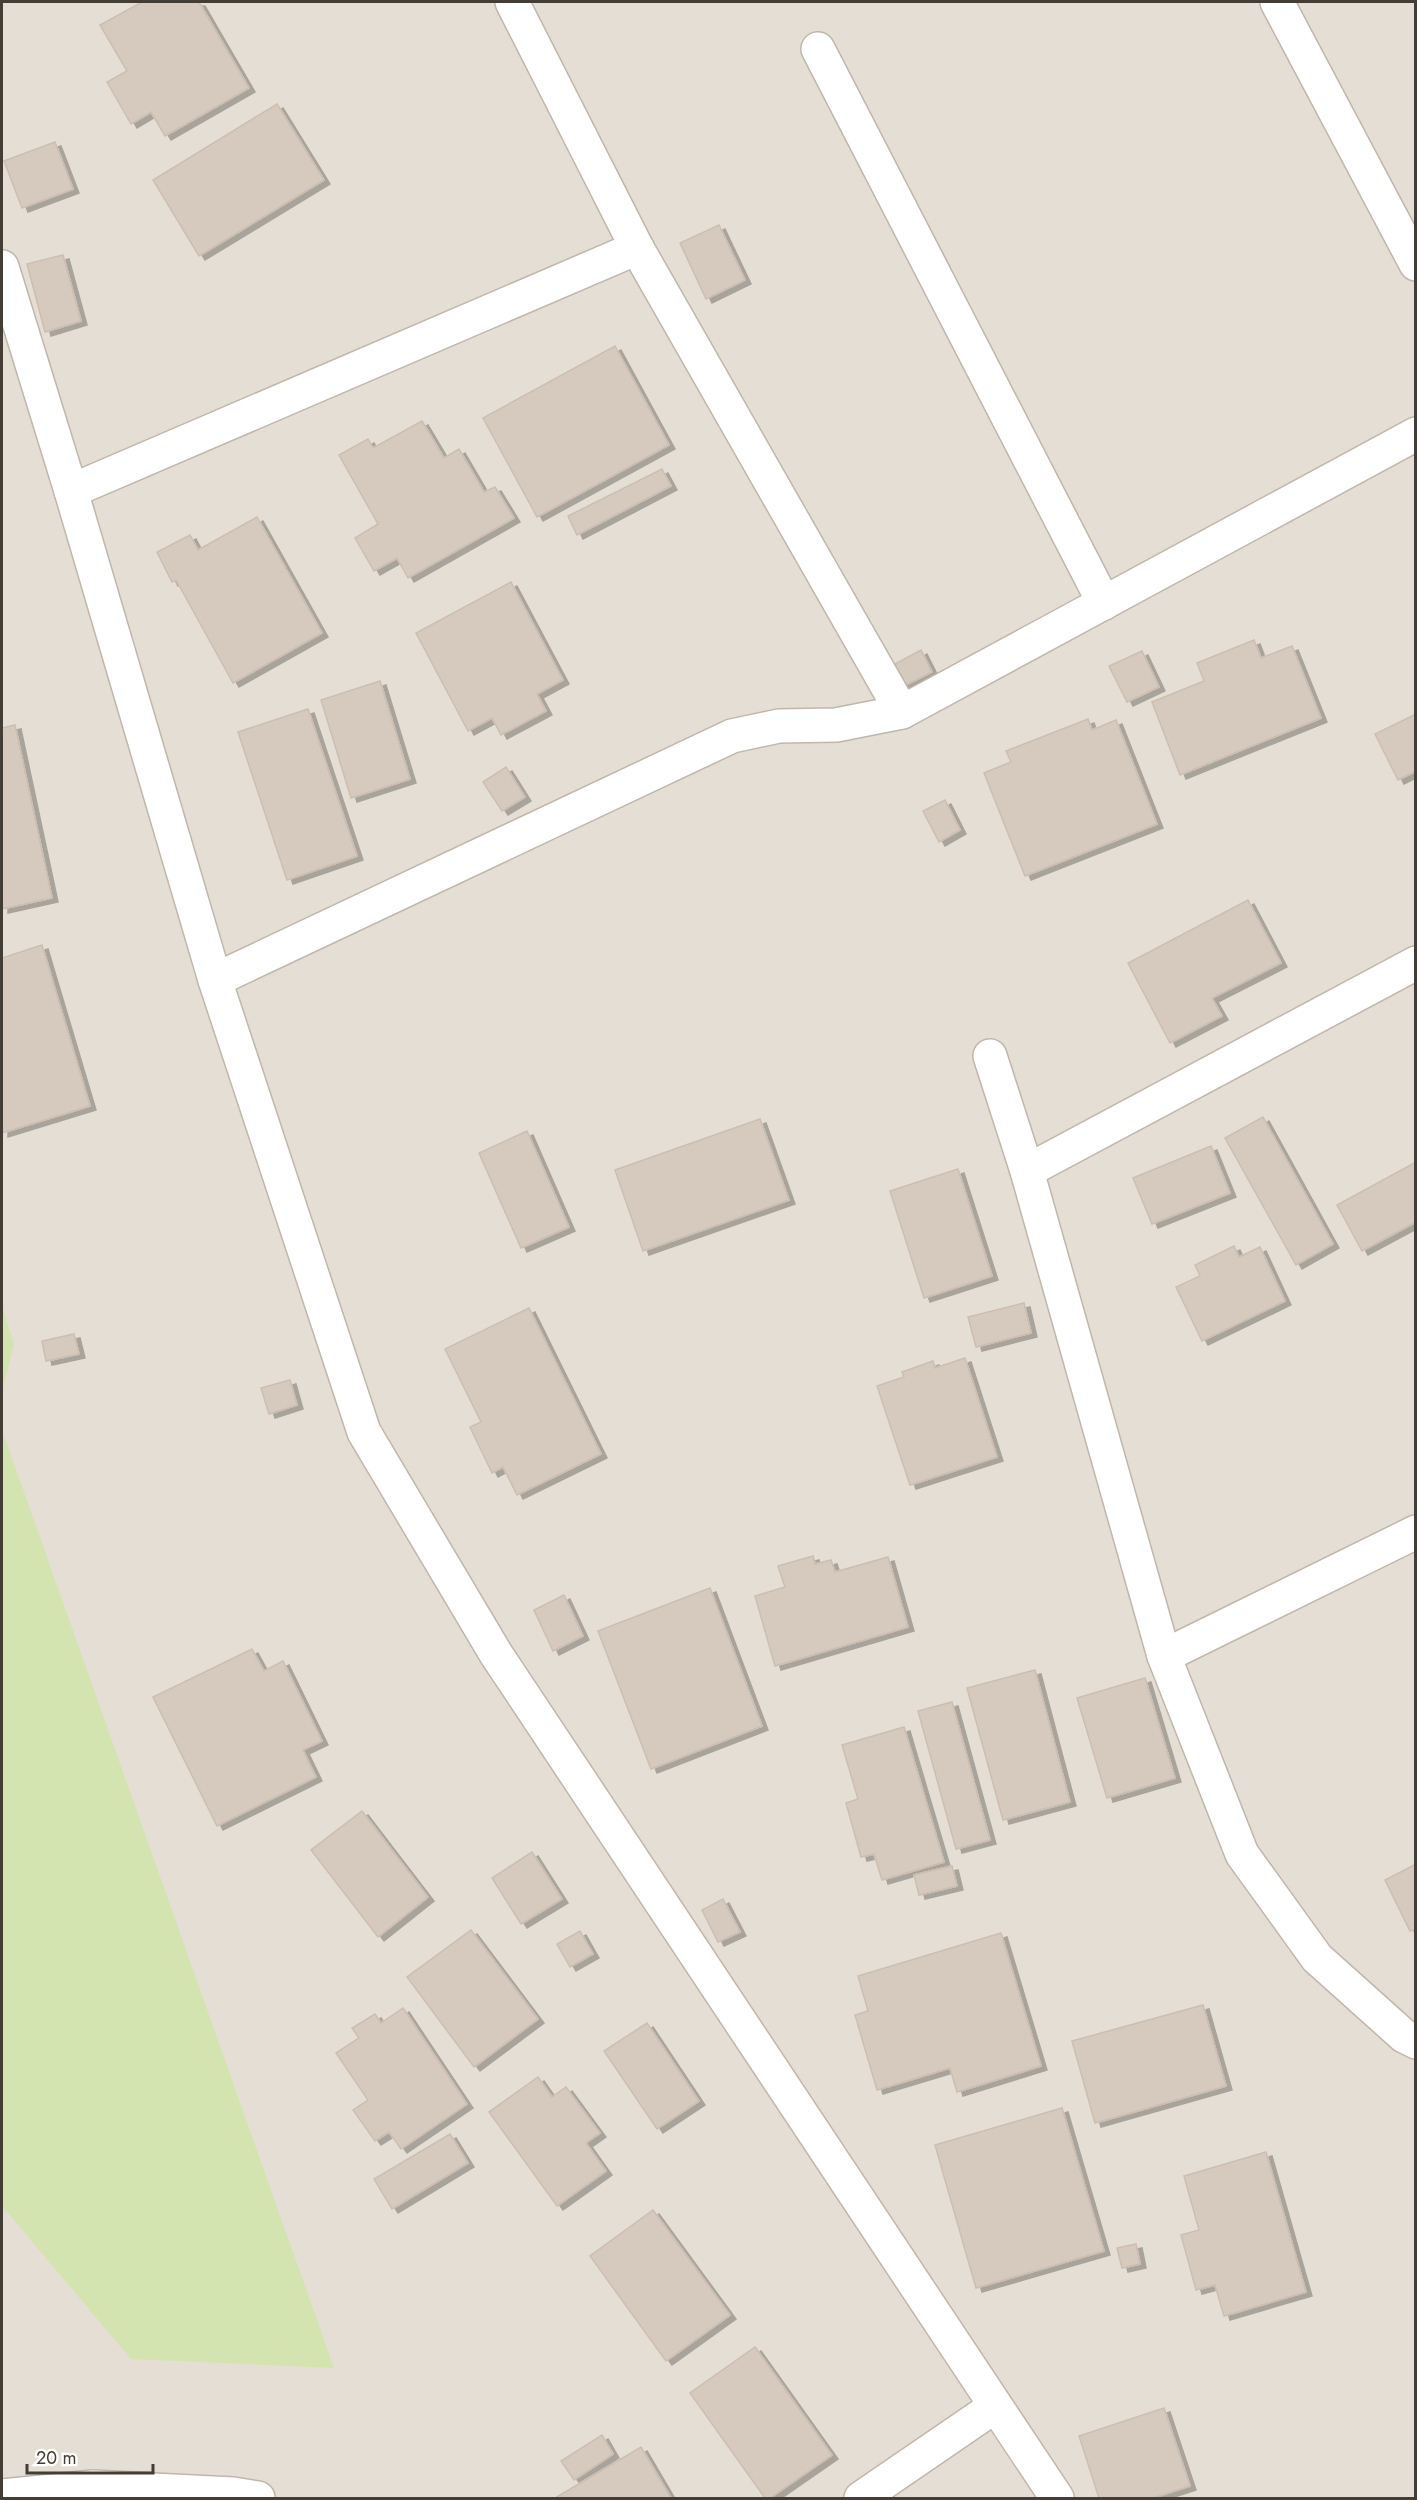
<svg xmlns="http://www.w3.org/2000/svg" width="1417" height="2500" viewBox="0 0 1417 2500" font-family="Jost,sans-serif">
<defs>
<filter id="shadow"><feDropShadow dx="6" dy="4" stdDeviation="0" flood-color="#0004"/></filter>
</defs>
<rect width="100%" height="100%" fill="#f2ede6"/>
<!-- residential -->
<rect fill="#e5ded4" x="2" y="2" width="1413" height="2496"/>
<!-- green -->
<g fill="#d3e4b1">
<path d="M2,1305L14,1344L2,1392Z"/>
<path d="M2,1430L334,2368L131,2359L2,2206Z"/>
</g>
<!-- building -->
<g fill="#d6cabf" stroke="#cdbeb0" stroke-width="1.5" filter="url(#shadow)">
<path d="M142,2H199L249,88L165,136L151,112L131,124L107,82L127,71L100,25Z"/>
<path d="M277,104L324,180L199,256L153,180Z"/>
<path d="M55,142L73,189L22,208L4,161Z"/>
<path d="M719,225L745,280L706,299L680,243Z"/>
<path d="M63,255L81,321L45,332L27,264Z"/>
<path d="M615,346L669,445L537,517L483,418Z"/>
<path d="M422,421L444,458L459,449L484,492L495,487L514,518L408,578L397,558L374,571L355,538L378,524L339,455L368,439L373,448Z"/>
<path d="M662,469L671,486L577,535L568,516Z"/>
<path d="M257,517L322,633L233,683L176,580L172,582L157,552L190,535L198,550Z"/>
<path d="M511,582L563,680L537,694L546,711L501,735L492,718L468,731L416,633Z"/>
<path d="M1254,640L1261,658L1292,646L1321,718L1180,775L1152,702L1204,681L1197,663Z"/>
<path d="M921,650L932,672L904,686L893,665Z"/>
<path d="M1142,651L1159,687L1127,702L1109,666Z"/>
<path d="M380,681L410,779L351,798L321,700Z"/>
<path d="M308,709L357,856L287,880L238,732Z"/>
<path d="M1416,714V771L1398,780L1375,734Z"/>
<path d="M1088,719L1092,730L1116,720L1157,824L1025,876L984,773L1011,762L1006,751Z"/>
<path d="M15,725L52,898L2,909V728Z"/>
<path d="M506,767L525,797L502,811L483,782Z"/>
<path d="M945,800L960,830L939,842L923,811Z"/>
<path d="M1248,900L1281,963L1212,998L1222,1016L1170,1043L1128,963Z"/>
<path d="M42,945L90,1106L2,1133V958Z"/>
<path d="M1263,1117L1333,1244L1296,1265L1225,1138Z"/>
<path d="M760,1119L789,1200L643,1251L615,1170Z"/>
<path d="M527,1131L569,1227L521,1248L479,1153Z"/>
<path d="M1211,1146L1230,1193L1152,1224L1133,1178Z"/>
<path d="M1416,1162V1222L1362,1251L1337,1205Z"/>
<path d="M958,1169L992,1276L924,1298L890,1191Z"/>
<path d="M1234,1246L1239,1257L1260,1247L1285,1301L1202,1341L1176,1287L1200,1276L1195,1265Z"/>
<path d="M1024,1303L1031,1333L976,1347L968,1317Z"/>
<path d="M529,1308L601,1454L517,1495L503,1467L492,1473L470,1427L481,1422L445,1349Z"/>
<path d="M74,1334L79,1354L46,1361L42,1341Z"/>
<path d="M965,1358L997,1457L910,1485L877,1386L904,1377L902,1372L933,1361L935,1368Z"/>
<path d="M290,1380L297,1405L269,1414L261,1388Z"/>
<path d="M813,1556L815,1564L831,1560L835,1572L888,1557L908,1627L775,1666L755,1596L785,1587L778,1566Z"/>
<path d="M710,1588L762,1726L651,1769L598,1631Z"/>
<path d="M564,1595L583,1636L553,1651L534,1610Z"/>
<path d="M252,1649L264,1671L283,1661L322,1741L303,1750L316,1777L217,1826L153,1697Z"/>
<path d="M1035,1670L1070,1802L1003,1820L967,1688Z"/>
<path d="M1145,1678L1175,1778L1107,1798L1077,1698Z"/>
<path d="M952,1702L990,1840L956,1849L918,1711Z"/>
<path d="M904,1727L944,1862L882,1880L874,1854L861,1857L846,1803L858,1799L842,1745Z"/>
<path d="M362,1811L428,1897L378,1937L311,1850Z"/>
<path d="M532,1852L562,1899L521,1924L492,1878Z"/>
<path d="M1416,1864V1929L1410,1931L1385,1880Z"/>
<path d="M952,1866L957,1886L919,1895L914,1875Z"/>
<path d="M723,1899L740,1932L718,1942L702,1910Z"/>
<path d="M471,1930L538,2019L474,2067L407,1977Z"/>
<path d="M580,1931L593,1954L570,1967L557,1944Z"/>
<path d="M1001,1933L1041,2066L957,2092L950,2068L877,2090L855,2015L868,2011L858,1976Z"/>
<path d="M1203,2005L1226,2086L1095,2123L1072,2041Z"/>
<path d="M403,2008L467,2104L401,2149L389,2132L375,2141L353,2110L368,2100L336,2053L359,2038L352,2028L375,2014L381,2023Z"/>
<path d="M647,2023L699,2101L657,2129L604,2051Z"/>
<path d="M538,2077L552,2097L566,2087L600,2133L586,2143L606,2171L557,2206L489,2112Z"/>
<path d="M1062,2108L1104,2251L976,2288L935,2145Z"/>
<path d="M450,2134L468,2163L392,2209L374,2179Z"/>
<path d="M1266,2152L1306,2292L1224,2316L1215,2285L1196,2290L1181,2235L1199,2230L1184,2176Z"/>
<path d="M653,2210L730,2315L666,2361L590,2256Z"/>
<path d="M1136,2244L1140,2264L1122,2268L1117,2248Z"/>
<path d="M755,2347L832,2455L770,2498H765L690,2393Z"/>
<path d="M1164,2408L1190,2486L1153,2498H1099L1079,2436Z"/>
<path d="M602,2435L613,2454L574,2480L561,2461Z"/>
<path d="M641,2447L671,2498H555Z"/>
</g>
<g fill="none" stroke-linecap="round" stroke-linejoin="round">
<!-- minor casing -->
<g stroke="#c0b6ac" stroke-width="36">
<g id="minor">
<path d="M512,2L637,248L902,712"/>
<path d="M1277,2L1416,264"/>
<path d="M818,49L1104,603"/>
<path d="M2,267L71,491L215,980L364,1432L496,1654L1057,2498"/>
<path d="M71,491L637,248"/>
<path d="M215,980L732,736L779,726L836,725L902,712L1416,434"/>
<path d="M990,1056L1027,1171L1164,1656L1242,1854L1317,1958L1404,2036L1416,2042"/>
<path d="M1027,1171L1416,963"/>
<path d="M1164,1656L1416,1532"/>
<path d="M2,2496L93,2487L233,2494L258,2498"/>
<path d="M861,2498L994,2407"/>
</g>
</g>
<!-- minor -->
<use href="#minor" stroke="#fff" stroke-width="33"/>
</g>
<!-- border -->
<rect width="1417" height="2500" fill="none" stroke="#443d36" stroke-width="6"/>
<!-- scale -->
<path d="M27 2464v9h126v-9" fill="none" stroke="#443d36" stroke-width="3"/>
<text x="36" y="2464" font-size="18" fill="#443d36" stroke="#ffffff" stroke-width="4.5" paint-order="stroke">20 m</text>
</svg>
